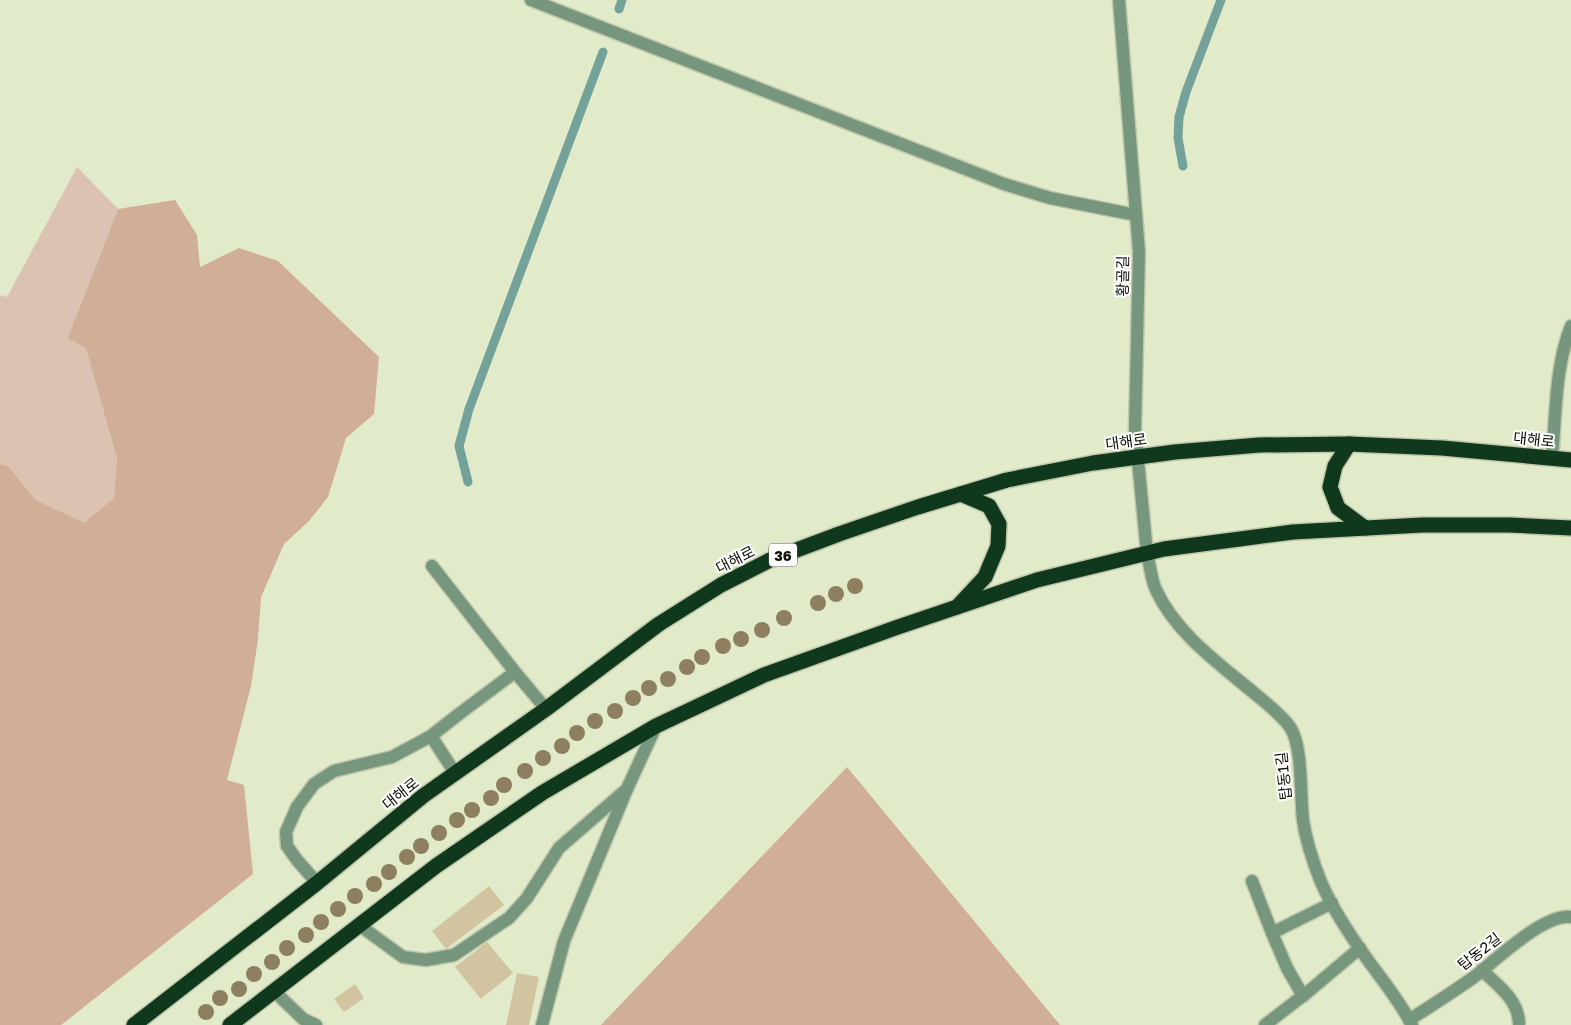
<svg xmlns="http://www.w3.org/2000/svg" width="1571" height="1025" viewBox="0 0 1571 1025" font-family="'Golos Text','Noto Sans KR',sans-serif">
<rect width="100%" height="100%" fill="#e1eac9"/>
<!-- green -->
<path fill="#dcc2b1" d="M77,167L118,209L69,337L86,347L117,459L114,498L84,524L36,500L8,466L0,464V295L7,297Z"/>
<!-- forest -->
<g fill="#d0ae97">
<path d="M175,200L197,235L200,267L239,248L278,261L379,357L374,414L346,438L328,497L309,521L284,544L261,597L258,639L251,686L227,780L244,785L253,874L61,1025H0V464L8,466L36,500L84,523L114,498L117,459L86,348L68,338L118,209Z"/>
<path d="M847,767L1060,1025H601Z"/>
</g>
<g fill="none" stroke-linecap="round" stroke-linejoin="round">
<!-- stream -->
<g stroke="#74a29a" stroke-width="9">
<path d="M619,9L622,0"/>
<path d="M1183,166L1178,138L1179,117L1186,92L1221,0"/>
<path d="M468,482L459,446L469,409L603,52"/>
</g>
</g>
<!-- building -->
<g fill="#d3c4a1">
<path d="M489,886L504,905L446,949L432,931Z"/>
<path d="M487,942L513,973L481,999L455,967Z"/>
<path d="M517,973L539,977L529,1025H506Z"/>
<path d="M355,984L364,998L344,1012L334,999Z"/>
</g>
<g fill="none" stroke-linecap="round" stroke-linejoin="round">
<!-- lane casing -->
<g stroke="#bfc7aa" stroke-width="15">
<g id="lane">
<path d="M531,0L1004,184L1050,198L1136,215"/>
<path d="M1552,458C1556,414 1555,367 1571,326"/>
<path d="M1147,553C1150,565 1151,579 1156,590C1175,631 1214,660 1248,688C1261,699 1281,714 1290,727C1303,746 1300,796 1303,820C1306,841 1313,862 1321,882C1333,910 1351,937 1370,963C1385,983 1400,1002 1412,1025"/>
<path d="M432,566L515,672"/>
<path d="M455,773L431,736L459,714L515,672L546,709"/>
<path d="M1252,881L1272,933"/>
<path d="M317,883L297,860L287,846L286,832L297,807L314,784L334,771L392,757L431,736"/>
<path d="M359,925L403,957L426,960L454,955L509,918L527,898L559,848L627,789"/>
<path d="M1482,970C1498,986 1518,999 1519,1023"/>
<path d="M274,991L303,1019L316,1025"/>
<path d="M1303,996L1287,968L1272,933L1332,903"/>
<path d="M1409,1020C1431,1006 1453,992 1474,977C1495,961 1544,913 1571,917"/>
<path d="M542,1025L564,941L627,789L656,726"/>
<path d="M1265,1025L1309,991L1360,948"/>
</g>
</g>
<!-- street casing -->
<g stroke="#bfc7aa" stroke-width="15">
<path id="street" d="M1119,0L1139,252L1135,430L1147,553"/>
</g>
<!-- highway casing -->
<g stroke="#bfc7aa" stroke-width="18">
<g id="highway">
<path d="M1349,444L1335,466L1330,487L1338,508L1365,528"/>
<path d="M957,607L985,577L998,546L999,524L989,506L961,494"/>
<path d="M134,1025L317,883L423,796L546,709L659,624L721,585L770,560L839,534L918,507L1007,480L1093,463L1175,452L1259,445L1349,444L1442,448L1571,460"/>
<path d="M230,1025L436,866L542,793L656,726L764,675L898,627L1037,580L1164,549L1293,532L1422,525H1509L1571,528"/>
</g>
</g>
<!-- lane -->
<use href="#lane" stroke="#77967e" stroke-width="12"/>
<!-- street -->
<use href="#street" stroke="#77967e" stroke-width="12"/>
<!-- highway -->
<use href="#highway" stroke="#0f381d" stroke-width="15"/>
</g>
<!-- trees -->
<g fill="#8d7f60">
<circle cx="855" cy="586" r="8"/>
<circle cx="836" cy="594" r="8"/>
<circle cx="818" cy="603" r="8"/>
<circle cx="784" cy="618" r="8"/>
<circle cx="762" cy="630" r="8"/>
<circle cx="741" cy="639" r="8"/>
<circle cx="723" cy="646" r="8"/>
<circle cx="702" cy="657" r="8"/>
<circle cx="687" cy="667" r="8"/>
<circle cx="668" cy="679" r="8"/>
<circle cx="649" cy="688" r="8"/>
<circle cx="633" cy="698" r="8"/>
<circle cx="615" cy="711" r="8"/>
<circle cx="595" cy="721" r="8"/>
<circle cx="577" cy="733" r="8"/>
<circle cx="562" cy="746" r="8"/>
<circle cx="543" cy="758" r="8"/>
<circle cx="525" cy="771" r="8"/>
<circle cx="504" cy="785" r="8"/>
<circle cx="491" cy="798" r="8"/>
<circle cx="472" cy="810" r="8"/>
<circle cx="457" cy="820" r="8"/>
<circle cx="439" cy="833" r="8"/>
<circle cx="421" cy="846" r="8"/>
<circle cx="407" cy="857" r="8"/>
<circle cx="389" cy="872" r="8"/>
<circle cx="374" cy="884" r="8"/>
<circle cx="355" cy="896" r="8"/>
<circle cx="338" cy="909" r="8"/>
<circle cx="321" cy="922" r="8"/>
<circle cx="306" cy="935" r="8"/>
<circle cx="287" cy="948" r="8"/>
<circle cx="272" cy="962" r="8"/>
<circle cx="254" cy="974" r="8"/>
<circle cx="239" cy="989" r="8"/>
<circle cx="220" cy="998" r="8"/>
<circle cx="206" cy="1012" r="8"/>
</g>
<g text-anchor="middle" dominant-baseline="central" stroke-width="4" stroke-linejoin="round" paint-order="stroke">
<!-- shield labels -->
<rect fill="#fff" stroke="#565851" stroke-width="1" x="769" y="543.5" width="28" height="23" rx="4"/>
<g font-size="14" font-weight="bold" fill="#0e1006">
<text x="783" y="555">36</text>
</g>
<!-- street labels -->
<g font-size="15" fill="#0e1006" stroke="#fff">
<text transform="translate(1122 276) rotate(-89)">황골길</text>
<text transform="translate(1534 439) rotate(6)">대해로</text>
<text transform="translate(1126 441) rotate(-8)">대해로</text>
<text transform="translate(735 559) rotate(-27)">대해로</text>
<text transform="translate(1283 776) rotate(-96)">탑동1길</text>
<text transform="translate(400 793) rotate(-38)">대해로</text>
<text transform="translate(1479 951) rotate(-38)">탑동2길</text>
</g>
</g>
</svg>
